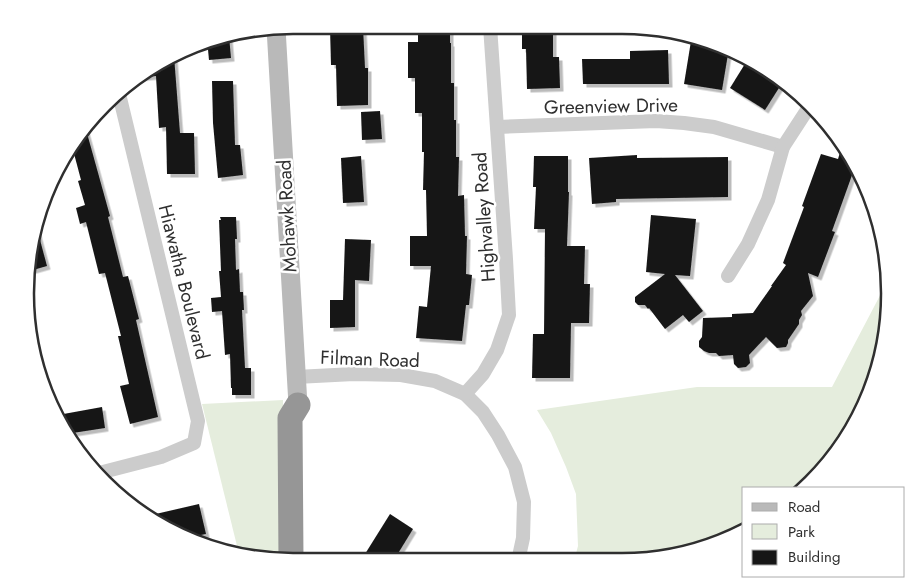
<svg xmlns="http://www.w3.org/2000/svg" width="915" height="587" viewBox="0 0 915 587" font-family="Jost,sans-serif">
<defs>
<filter id="shadow"><feDropShadow dx="3.5" dy="3.5" stdDeviation="0" flood-color="#0004"/></filter>
</defs>
<rect width="100%" height="100%" fill="#fff"/>
<!-- green -->
<g fill="#e5eddd">
<path d="M886,284L881,363L834,457L805,488H744V532L740,534L639,561H574L578,546L576,494L566,467L551,433L537,410L697,387H832Z"/>
<path d="M283,400L282,560H259L239,554L202,404Z"/>
</g>
<!-- building -->
<g fill="#161616" filter="url(#shadow)">
<path d="M418,26H450V43H451V83H454V120H456V157H459L458,196L464,195L465,236H467L466,274L472,275L469,305H466L462,341L416,338L419,306L427,307L431,266H410V236H427L426,190H423L424,152H422V113H415V78H408V42H418Z"/>
<path d="M522,26L553,27V57H559L560,88L527,89L526,49H522Z"/>
<path d="M363,27L365,68H368V105L337,106L336,65H331L330,28Z"/>
<path d="M229,36L231,58L209,60L207,39Z"/>
<path d="M691,41L726,46L729,48L722,90L684,84Z"/>
<path d="M668,50L669,84H583L582,59H630V51Z"/>
<path d="M174,56L180,133H194L195,174H167L166,127L159,128L156,76L136,78L144,70Z"/>
<path d="M748,59L784,80L765,110L730,88Z"/>
<path d="M212,81H233L235,145H240L243,175L218,178L213,123Z"/>
<path d="M380,111L382,139L362,140L361,112Z"/>
<path d="M85,126L110,216L108,217L123,277L128,276L139,319L136,320L158,417L130,424L120,386L129,384L118,336H121L105,273L99,274L86,222L80,224L76,208L85,205L78,181L81,180L72,146L81,130Z"/>
<path d="M842,146L854,160L856,164L832,231L835,232L818,277L808,273L813,296L801,311L802,315L799,320V324L788,340V343L786,347L777,348L766,337L749,355L750,363L746,367L738,368L734,364L733,355L719,356L716,353H709L704,351L699,347V341L702,337L703,318L732,317V314L753,313L772,286H771L786,265L783,263L804,207L802,206L821,154L838,159Z"/>
<path d="M637,155V158L728,157V197L616,199V202L592,204L589,158Z"/>
<path d="M361,156L364,202L343,203L341,158Z"/>
<path d="M534,156H568V192H569L567,246H585L584,284H590L589,323H571L570,378H532L533,334H544L545,229H534L536,187H533Z"/>
<path d="M651,215L696,219L690,276L675,275L703,311L689,322L683,315L665,329L649,308L648,309L645,305H638L635,302V297L665,274L646,272Z"/>
<path d="M220,217H236L237,239H235L236,270L239,269L240,292H243L244,310H242L245,368H251V395H232V388H231L230,354L225,355L222,311L212,312L211,298L221,297L219,271H221L219,220H221Z"/>
<path d="M36,225L47,266L26,272L29,257Z"/>
<path d="M345,239L371,240L369,281L355,280V327L330,328V300H343Z"/>
<path d="M102,407L105,428L66,434L58,415Z"/>
<path d="M199,504L206,534L185,538L147,516Z"/>
<path d="M390,514L413,529L394,560H374L365,554Z"/>
</g>
<g fill="none" stroke-linecap="round" stroke-linejoin="round">
<!-- street -->
<g stroke="#ccc" stroke-width="14">
<path d="M497,127L656,121L684,123L714,127L783,147"/>
<path d="M728,276L748,244L768,200L783,147L809,107"/>
<path d="M296,377L354,374L401,375L435,381L465,394L483,412L498,435L515,467L524,502L523,538L518,561"/>
<path d="M465,394L483,374L497,350L509,315L506,259L490,26"/>
<path d="M99,473L161,457L194,443L198,421L119,94"/>
</g>
<!-- secondary -->
<path stroke="#b9b9b9" stroke-width="19" d="M276,28L298,405"/>
<!-- highway -->
<path stroke="#969696" stroke-width="25" d="M291,560L290,418L298,405"/>
</g>
<g text-anchor="middle" dominant-baseline="central" stroke-width="5" stroke-linejoin="round" paint-order="stroke">
<!-- street labels -->
<g font-size="19" fill="#2f2f2f" stroke="#fff">
<text transform="translate(611 106) rotate(-1)">Greenview Drive</text>
<text transform="translate(287 216) rotate(-93)">Mohawk Road</text>
<text transform="translate(484 217) rotate(-94)">Highvalley Road</text>
<text transform="translate(184 282) rotate(76)">Hiawatha Boulevard</text>
<text transform="translate(370 359) rotate(2)">Filman Road</text>
</g>
</g>
<!-- crop -->
<path d="M0 0H915V587H0ZM293 34H622A259 259 0 0 1 881 293V294A259 259 0 0 1 622 553H293A259 259 0 0 1 34 294V293A259 259 0 0 1 293 34Z" fill="#fff" fill-rule="evenodd"/>
<path fill="none" stroke="#2f2f2f" stroke-width="2.5" d="M293 34H622A259 259 0 0 1 881 293V294A259 259 0 0 1 622 553H293A259 259 0 0 1 34 294V293A259 259 0 0 1 293 34Z"/>
<!-- legend -->
<rect x="742" y="487" width="162" height="90" fill="#ffffff" stroke="#acacac"/>
<rect x="752" y="503" width="25" height="8" fill="#b9b9b9" stroke="#acacac"/>
<text x="788" y="512" font-size="15" fill="#2f2f2f">Road</text>
<rect x="752" y="524" width="25" height="15" fill="#e5eddd" stroke="#acacac"/>
<text x="788" y="537" font-size="15" fill="#2f2f2f">Park</text>
<rect x="752" y="550" width="25" height="15" fill="#161616" stroke="#acacac"/>
<text x="788" y="562" font-size="15" fill="#2f2f2f">Building</text>
</svg>
